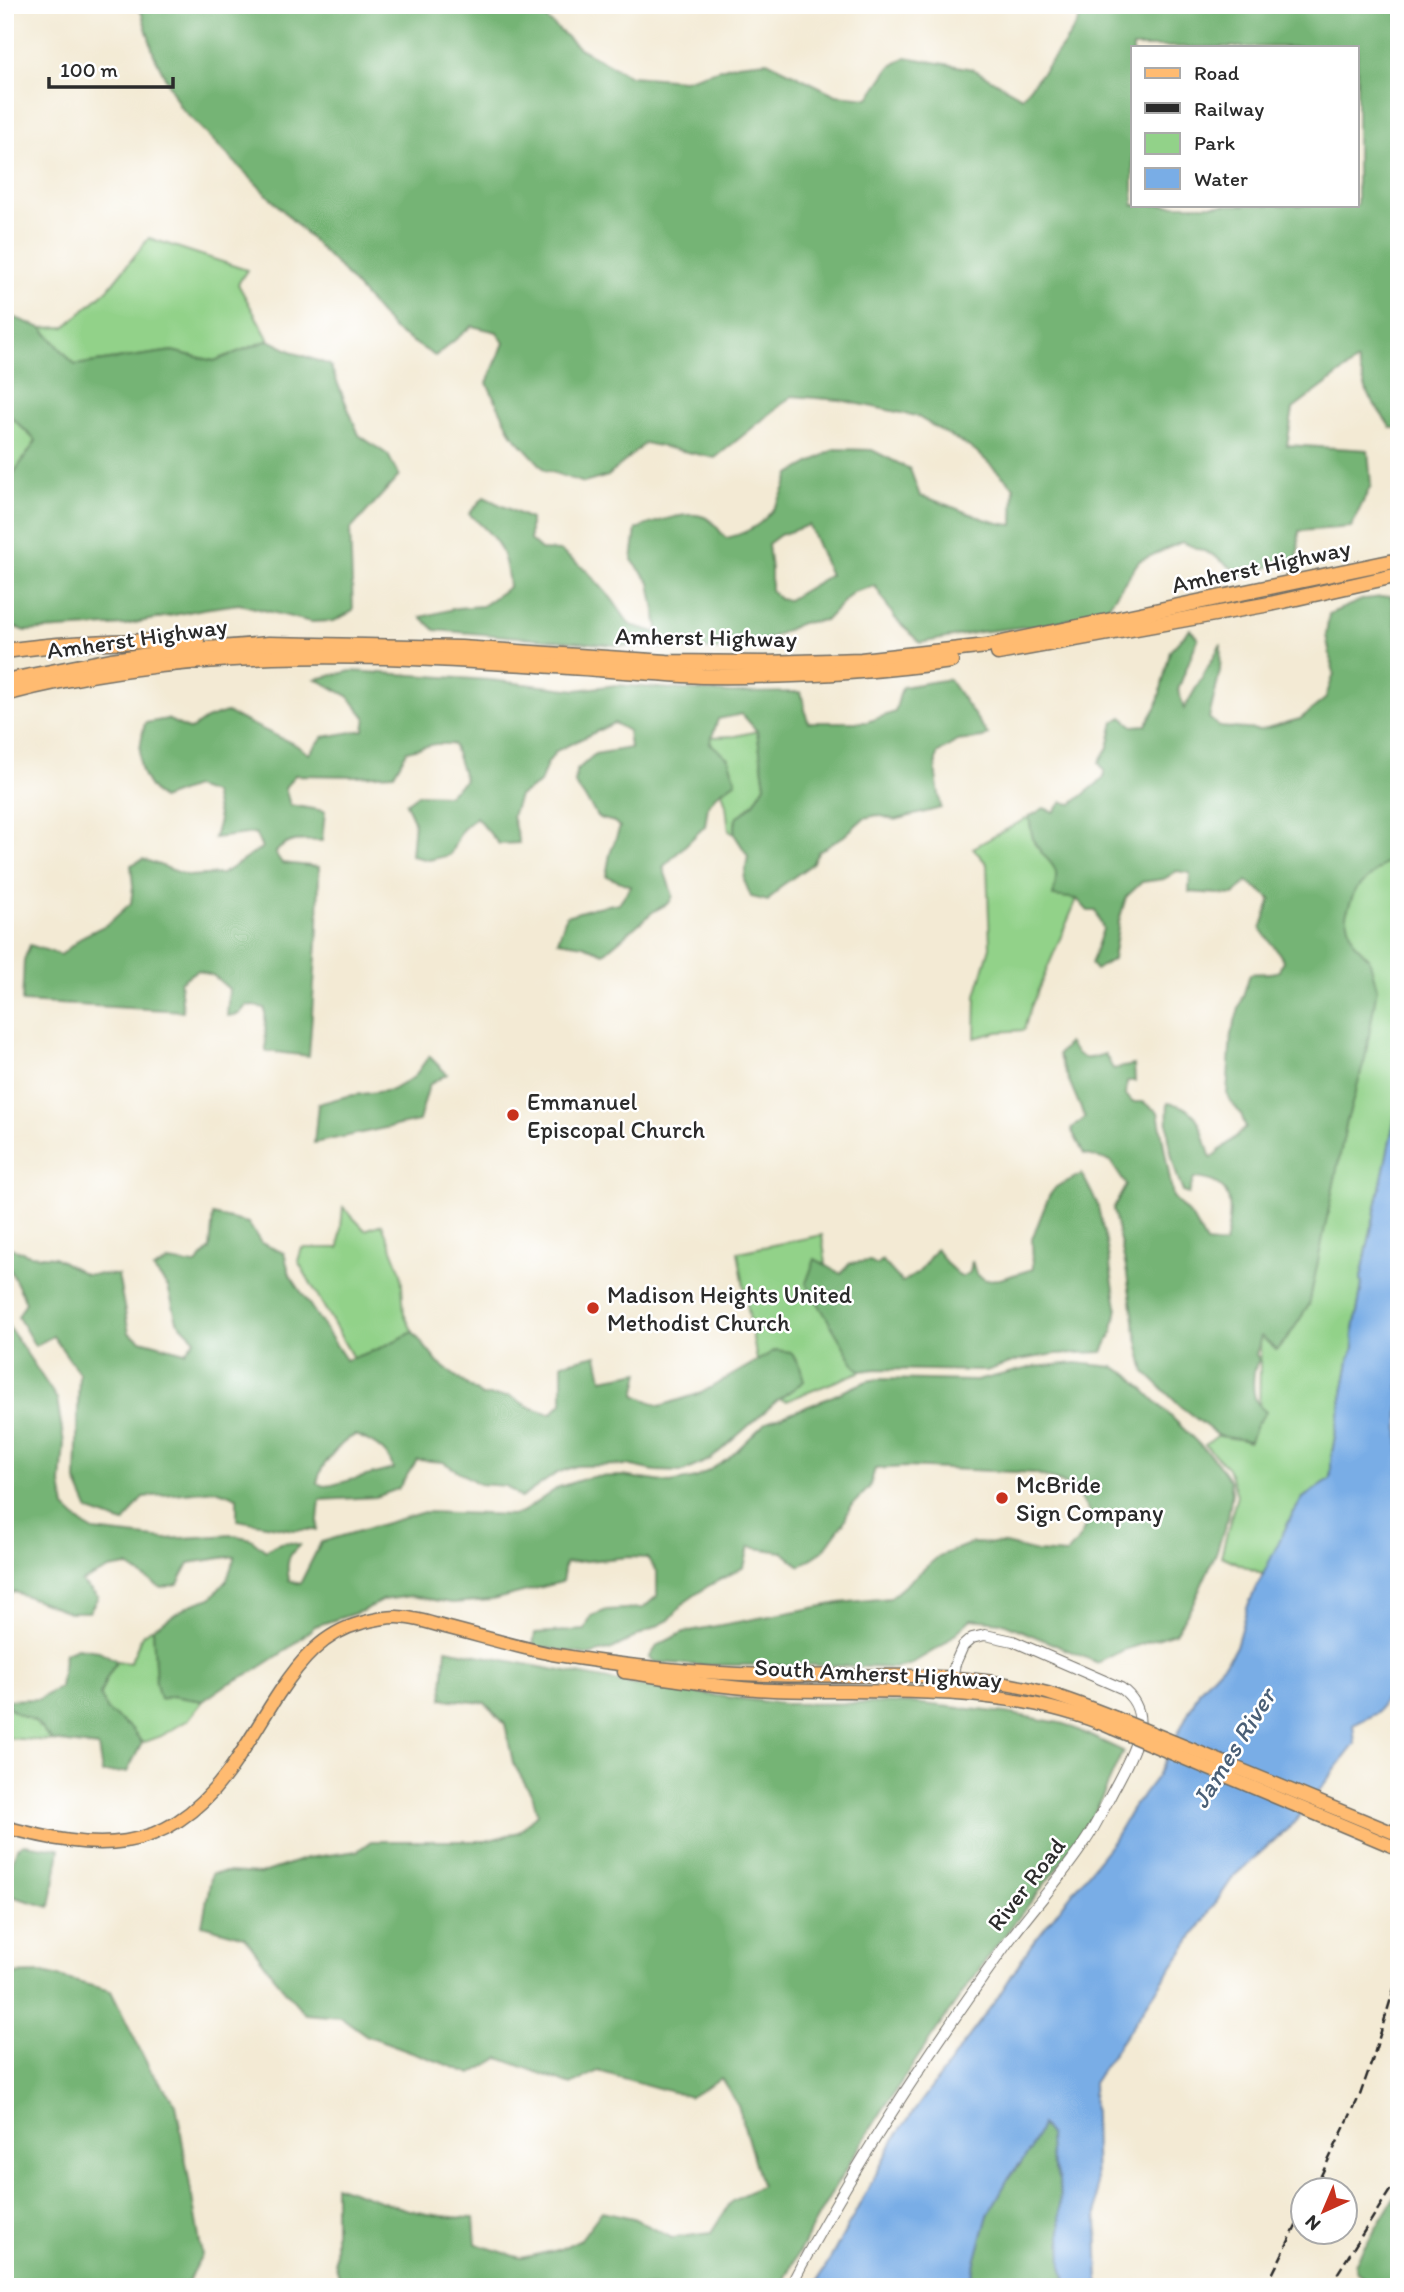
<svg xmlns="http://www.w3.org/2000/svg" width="1404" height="2292" viewBox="0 0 1404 2292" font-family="Itim,sans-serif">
<rect width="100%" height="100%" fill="#fff"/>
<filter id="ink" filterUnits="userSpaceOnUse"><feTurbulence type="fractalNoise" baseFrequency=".0143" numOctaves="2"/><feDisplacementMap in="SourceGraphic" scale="14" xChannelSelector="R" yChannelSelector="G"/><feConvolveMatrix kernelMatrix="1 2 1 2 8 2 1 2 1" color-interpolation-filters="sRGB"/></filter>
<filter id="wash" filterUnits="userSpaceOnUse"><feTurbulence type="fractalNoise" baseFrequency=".00686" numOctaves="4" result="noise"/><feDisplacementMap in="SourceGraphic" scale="28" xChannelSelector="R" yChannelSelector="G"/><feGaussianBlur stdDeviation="1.57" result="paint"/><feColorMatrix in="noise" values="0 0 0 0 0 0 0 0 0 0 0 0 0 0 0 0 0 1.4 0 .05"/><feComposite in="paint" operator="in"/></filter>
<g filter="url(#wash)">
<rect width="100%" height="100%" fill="#f3ead4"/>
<!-- green -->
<g fill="#92d289" stroke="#5e7e5a" stroke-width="2">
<path d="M149,238L247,270L238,284L269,340L214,361L172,351L75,365L42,328L65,327L108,289Z"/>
<path d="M5,411L36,441L5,486Z"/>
<path d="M757,731L765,785L754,803L736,819L734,834L729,831L726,805L722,791L735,781L710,743L711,737L736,736Z"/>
<path d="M1345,802L1399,804V1098L1361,1278L1362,1284L1353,1336L1354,1348L1349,1361L1331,1458V1478L1303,1498L1291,1517L1264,1575L1221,1556L1237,1495L1228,1468L1205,1445L1221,1433L1249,1442L1259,1418L1261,1303Z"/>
<path d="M1029,817L1034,843L1056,868L1057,879L1077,899L1030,1009L1024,1030L997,1032L975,1038L976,995L990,947L987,864L973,848Z"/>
<path d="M343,1207L365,1230L382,1224L401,1272L404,1314L413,1332L376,1350L353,1358L298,1261L302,1248H339Z"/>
<path d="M822,1235L826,1264L815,1260L856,1367L862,1371L786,1401L779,1399L804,1381L776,1350L757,1361L738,1252Z"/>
<path d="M153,1628L156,1684L161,1699L172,1696L203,1701L188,1720L161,1736L142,1743L132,1729L108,1711L100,1695L106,1679L117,1661L130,1663L143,1634Z"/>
<path d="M5,1698L9,1707L17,1713L35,1721L53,1741L5,1738Z"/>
</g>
<!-- forest -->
<g fill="#75b475" stroke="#507050" stroke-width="2" fill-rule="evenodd">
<path d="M135,5H435L451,10L464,5H531L579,48L630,76L684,80L737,64L767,61L836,95L869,98L890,67L906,57L973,69L1022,97C1042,72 1076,35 1085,5H1399V133L1396,147L1394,262L1399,285V428H1391L1368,395L1357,361L1293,409L1287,445L1368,450L1371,485L1351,527L1299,531L1298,557L1243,576L1213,555L1182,542L1139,561L1105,611L1050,624L979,632L920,643L895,618L875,586L853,592L826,620L801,623L766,640L720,650L636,647L435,630L421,617L457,608L482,606L509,587C506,549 497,538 469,514L484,497L530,519V540L541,550L560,551L586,570L612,599L630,625L659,633L650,583L632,560L636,529C651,523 686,511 701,516C712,518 719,531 726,538C763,530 778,509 790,474L835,449L872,450L910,469L920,496C952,504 980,522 1013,525L1014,487L976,451L916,416L840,400L792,396L715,458L645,443L608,476L584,483L545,470L512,434L487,383L504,343L497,332L472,326L435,356L394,330L341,269L180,107L154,55L142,14ZM1133,47H1357V205H1133ZM809,525L830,575L788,600L779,599L771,590V570L768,544L780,535Z"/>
<path d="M5,314L42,328L75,365L172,351L214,361L269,340L295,353L330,365L359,435L388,455L399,476L350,530L353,611L334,621L311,622L239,604L203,609L125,625L26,631L5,624V486L36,441L5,411Z"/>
<path d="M1391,596L1399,646L1398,852L1355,890L1346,915L1354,943L1369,958L1377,988L1365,1059L1347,1121L1309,1305L1287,1339L1276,1350L1261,1336L1256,1355L1259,1360C1252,1370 1251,1394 1258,1404C1260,1407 1264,1410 1266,1412L1256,1425L1250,1441L1219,1436L1181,1407L1145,1372L1136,1333L1126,1268L1113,1209L1126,1185L1110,1161L1084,1154L1071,1129L1085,1118L1058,1055L1068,1043C1082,1061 1084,1061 1105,1054L1113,1069L1134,1065L1135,1081H1127L1126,1095L1132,1102H1143L1158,1112L1173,1197L1193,1219L1206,1243L1225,1245C1231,1211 1239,1181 1194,1178L1189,1194L1183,1192C1171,1163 1166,1134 1168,1103C1203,1107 1201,1132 1211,1158L1246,1128L1241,1114L1230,1101L1227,1094L1231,1034L1250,974C1261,972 1269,975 1279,971L1283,960C1277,948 1268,941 1261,929L1271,899L1247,881L1234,895L1189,892L1190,873L1177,871L1164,879L1142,882L1126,897L1119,921L1113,959L1096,970L1091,964L1103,929L1096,911H1088L1077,899L1053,896C1061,862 1053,870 1036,845C1031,838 1031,826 1029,817L1044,808L1054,812L1062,802L1072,804L1104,778V771L1099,762L1108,747L1114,722L1122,717L1133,726L1146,725L1157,706L1170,651L1190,629L1198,638L1178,690L1184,709L1221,644L1220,671L1209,718L1219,727L1259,730L1300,719L1325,699L1334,674L1326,635L1329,614L1364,599Z"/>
<path d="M351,671L490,680L577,690L616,685L731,693L801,692L808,722H867L895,712L902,687L949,679L988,735L983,738L957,741L937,754C933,772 939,789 941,808L895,820L878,815L864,818L844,836L818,852L812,864L781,886L768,901L751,897L744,880L748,856L734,834L736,819L754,803L765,785L757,731L742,714L718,719L710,743L728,758L736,781L716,795L708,806L705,826L663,867L673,896L669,903L654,911L604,953L583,945L558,941L566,916L592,908L619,903L631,886L606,876L610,854L620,827L614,822L599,818L575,784L576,771L595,754L630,748L628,731L614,723L556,751L547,764L540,783L519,796L512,816L519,843L499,844L476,817L461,831L450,855L429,860L411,856L414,821L406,803L418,794L448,795L465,780L453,744H435L407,751L394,774L355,776L295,775L285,788L290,805L325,811L322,841C301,841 290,836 275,853L282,863L319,867L318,928L309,1056L266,1051L265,1008L247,1005L239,1014L227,1016L229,989L214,976L197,970L180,982L183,1011L22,1002L24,960L30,945L61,955L83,936L108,924L131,903L133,886L131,865L143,859L189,876L222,874L262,848L255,833L214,838L219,820L213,793L194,787L161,799C135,775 137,755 145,723L167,719L190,730L206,719L226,712L296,745L309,754L323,737L364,730L366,718L348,696L316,679Z"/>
<path d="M429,1056L447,1074L429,1085L419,1121L314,1143L318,1104L347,1096L392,1090L414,1077Z"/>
<path d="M1082,1174L1097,1203L1106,1242L1117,1307L1113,1330L1103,1352L1056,1354L1019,1360L986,1371L876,1369L862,1371L856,1367L806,1283L815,1259L841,1274L850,1263L870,1261L877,1265L882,1260L902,1282L918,1273L936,1249L948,1265L961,1277L970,1272L972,1261L976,1274L986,1280L1000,1279L1033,1269L1032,1239L1049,1196L1056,1187Z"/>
<path d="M213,1215L248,1223L261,1243L284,1253L290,1275L346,1360L376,1350L413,1332L438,1363L482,1396H510L529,1407L551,1414L562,1403V1363L597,1355L602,1379L640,1372L635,1395L660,1406L701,1393L776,1350L791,1352L801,1369L804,1381L779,1399L711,1459L683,1472L655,1471L627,1465L576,1466L557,1473L521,1498L506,1486L479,1484L443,1462L417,1460L398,1489L376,1497L320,1500L317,1530H293L237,1520V1497L215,1490L143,1497L124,1523L89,1511L76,1481L79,1373L53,1336L35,1346L18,1317L26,1302L5,1259V1246L30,1255L54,1257L85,1274L118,1275L129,1333L141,1340L185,1352L195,1339L177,1321L168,1287L153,1269L169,1261L195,1265L210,1249ZM355,1435C371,1441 390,1451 393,1469L332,1485L324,1486L317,1483C320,1465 339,1443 355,1435Z"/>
<path d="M5,1321L57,1399L64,1443L61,1484L65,1508L82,1524L94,1531L165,1539L233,1535L251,1539L266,1551C277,1542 286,1540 300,1545C287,1555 286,1564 289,1580L300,1584L321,1542L424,1512L514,1515L524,1511L559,1487L590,1477L622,1476L670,1483L696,1478L728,1459L766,1422L819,1402L867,1381L878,1379L976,1381L1033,1367L1076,1363L1114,1367L1129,1375L1217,1462L1230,1481L1232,1492L1228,1518L1216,1553L1193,1604L1175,1633L1121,1651L1098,1663L1001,1622L971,1619L943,1645L909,1665L895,1668L811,1665H695L655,1662L649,1658L658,1645L684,1632L839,1603L890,1598L939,1556L972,1543L1005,1544L1037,1552L1066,1554C1079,1543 1084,1530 1090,1514L1081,1499L1063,1483L1035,1473L904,1467L875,1469L869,1488L850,1507L844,1522L823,1551L800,1566L783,1552L749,1547L744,1567L708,1586L685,1602L669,1620L612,1649L589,1655L533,1646L535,1633L585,1630L591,1616L607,1610L643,1608L657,1596V1571L647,1558L629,1557L565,1563L562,1582L492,1600L452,1603L411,1596L383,1600L362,1611L315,1626L288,1649L253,1672L226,1685L203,1701L172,1696L160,1699L156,1684L153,1628L190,1605L211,1598L227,1580L235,1556L189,1563L178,1584L161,1588L127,1566L109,1569L81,1582L98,1597L89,1612H69L15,1592L5,1595Z"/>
<path d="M77,1648L99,1651L117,1661L106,1679L100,1695L108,1711L132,1729L142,1743L127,1772L102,1773L98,1747L53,1741L35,1721L17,1713L9,1707L8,1700L39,1699L60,1687L65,1653Z"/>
<path d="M446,1649L646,1687L784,1704L914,1703L1006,1713L1065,1724L1123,1751C1112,1774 1102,1800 1089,1822C1058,1872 1018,1915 984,1963C910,2066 837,2173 781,2287H342L335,2262V2185C386,2203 419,2218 474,2218L476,2244L521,2258L558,2250L581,2239L602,2211L633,2218L672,2238L711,2233L731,2202L761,2185L738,2105L721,2078L690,2097L598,2071L571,2085L499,2058L472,2074L366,2035L341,2017L305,2014L281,1986L245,1937L202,1925L212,1873L227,1872L260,1874L307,1858L357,1851L371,1841H486L519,1832L537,1814L533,1797L513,1763L505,1724L485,1703L442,1699Z"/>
<path d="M24,1844L60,1849L50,1907L14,1897L8,1891L6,1879L17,1848Z"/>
<path d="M44,1973L111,1991L150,2070L176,2104L202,2255L185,2287H5V1974Z"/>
<path d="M1041,2124L1049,2135L1053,2165L1059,2180L1065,2282L1068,2287H968L988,2215L1009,2177L1020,2165Z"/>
<path d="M1399,2190V2287H1371L1356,2271L1355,2263Z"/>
</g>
<!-- water -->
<g fill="#79ade6" stroke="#526c88" stroke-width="2">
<path d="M1399,133V285L1394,262L1396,147Z"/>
<path d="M1399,1098V1671L1377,1713L1353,1725L1355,1744L1293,1824L1234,1876L1093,2083L1099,2287H1068L1062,2266L1059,2180L1050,2156L1049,2135L1041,2125L1030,2151L1009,2177L988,2215L968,2287H815L898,2133L998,1997L1031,1945L1113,1841L1131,1810L1157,1776L1200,1689L1230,1657L1236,1646L1247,1607L1291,1517L1303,1498L1331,1478V1458L1349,1361L1354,1348L1353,1336L1362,1284L1361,1278Z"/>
</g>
</g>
<g filter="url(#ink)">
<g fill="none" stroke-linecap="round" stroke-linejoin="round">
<!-- tertiary casing -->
<g stroke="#716e66" stroke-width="12">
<path id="tertiary" d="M790,2287C852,2168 925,2058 1003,1949C1028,1913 1060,1880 1084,1843C1096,1826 1105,1806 1115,1787C1123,1772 1132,1756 1137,1739C1143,1718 1139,1701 1121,1688L1013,1641L985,1635L972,1638L963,1646L955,1664L948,1694"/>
</g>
<!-- primary casing -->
<g stroke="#716e66" stroke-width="15">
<g id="primary">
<path d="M624,1672C673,1679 723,1688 773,1690C885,1694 1006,1682 1112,1728"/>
<path d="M5,1827C95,1851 163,1858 226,1775C245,1750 261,1720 279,1693C300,1661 323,1633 361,1623C372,1620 385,1617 397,1617C413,1617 430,1623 445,1627C481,1636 516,1647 552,1654C622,1666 695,1673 766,1675C859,1678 956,1668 1047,1693C1070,1700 1093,1709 1116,1718"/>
</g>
</g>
<!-- motorway casing -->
<g stroke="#716e66" stroke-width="17">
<g id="motorway">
<path d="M5,651C68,642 134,640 197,642"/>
<path d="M998,653L1270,604L1399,575"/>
<path d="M5,681L111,660L182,651L269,644L461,648L667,662L765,663L861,660L987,646L1399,560"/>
<path d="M5,694C233,632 470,662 702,676C785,677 868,673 951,661"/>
</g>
</g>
<!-- tertiary -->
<use href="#tertiary" stroke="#fff" stroke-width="10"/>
<!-- primary -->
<use href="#primary" stroke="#ffbb71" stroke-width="12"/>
<!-- motorway -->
<use href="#motorway" stroke="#ffbb71" stroke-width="14"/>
<!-- rail -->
<g stroke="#2b2b2b" stroke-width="2.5" stroke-dasharray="10 5" stroke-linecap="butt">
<path d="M1314,2190L1360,2095L1372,2061L1399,1972"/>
<path d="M1266,2287L1302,2214"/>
<path d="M1329,2287L1399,2176"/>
</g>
<!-- primary-bridge casing -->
<g stroke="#716e66" stroke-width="15" stroke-linecap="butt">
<g id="primary-bridge">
<path d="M1116,1718L1399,1835"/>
<path d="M1112,1728L1399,1849"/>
</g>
</g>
<!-- primary-bridge -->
<use href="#primary-bridge" stroke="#ffbb71" stroke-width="12"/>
</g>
</g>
<!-- markers -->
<g fill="#c8321e" stroke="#fff" stroke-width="2.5">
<circle cx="513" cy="1115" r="7"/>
<circle cx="593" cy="1308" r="7"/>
<circle cx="1002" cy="1498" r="7"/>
</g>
<g text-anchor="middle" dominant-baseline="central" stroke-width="5" stroke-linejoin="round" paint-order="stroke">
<!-- street labels -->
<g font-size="24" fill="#2b2b2b" stroke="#fff">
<text transform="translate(1261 566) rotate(-12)">Amherst Highway</text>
<text transform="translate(706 637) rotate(1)">Amherst Highway</text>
<text transform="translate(137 638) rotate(-8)">Amherst Highway</text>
<text transform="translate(878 1673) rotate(3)">South Amherst Highway</text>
<text transform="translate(1026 1884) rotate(-52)">River Road</text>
</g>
<!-- poi labels -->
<g font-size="24" fill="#2b2b2b" stroke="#fff" text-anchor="start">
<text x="527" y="1101">Emmanuel<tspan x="527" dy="28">Episcopal Church</tspan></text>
<text x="607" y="1294">Madison Heights United<tspan x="607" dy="28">Methodist Church</tspan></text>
<text x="1016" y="1484">McBride<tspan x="1016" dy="28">Sign Company</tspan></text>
</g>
<!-- water labels -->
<g font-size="26" font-style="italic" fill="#4a5f76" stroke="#fff">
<text transform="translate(1233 1748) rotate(-58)">James River</text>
</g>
</g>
<!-- margin -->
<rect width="1404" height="2292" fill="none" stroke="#fff" stroke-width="28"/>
<!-- legend -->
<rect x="1131" y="46" width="228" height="161" fill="#ffffff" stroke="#aaaaaa" stroke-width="2"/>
<rect x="1145" y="68" width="35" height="10" fill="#ffbb71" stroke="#aaaaaa" stroke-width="2"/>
<text x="1194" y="80" font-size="21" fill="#2b2b2b">Road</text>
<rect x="1145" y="103" width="35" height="10" fill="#2b2b2b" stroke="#aaaaaa" stroke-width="2"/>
<text x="1194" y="116" font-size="21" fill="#2b2b2b">Railway</text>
<rect x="1145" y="133" width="35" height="21" fill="#92d289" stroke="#aaaaaa" stroke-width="2"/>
<text x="1194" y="150" font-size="21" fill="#2b2b2b">Park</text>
<rect x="1145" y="168" width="35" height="21" fill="#79ade6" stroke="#aaaaaa" stroke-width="2"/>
<text x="1194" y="186" font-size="21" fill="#2b2b2b">Water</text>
<!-- north arrow -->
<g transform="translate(1324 2211) rotate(224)"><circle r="33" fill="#ffffff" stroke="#aaaaaa" stroke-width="2"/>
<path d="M0-5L12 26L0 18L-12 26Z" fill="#c8321e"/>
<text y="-10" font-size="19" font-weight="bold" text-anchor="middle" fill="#2b2b2b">N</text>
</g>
<!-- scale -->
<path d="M49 77v10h124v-10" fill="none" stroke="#2b2b2b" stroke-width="3.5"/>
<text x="60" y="77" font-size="21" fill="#2b2b2b" stroke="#ffffff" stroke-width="5" paint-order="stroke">100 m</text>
</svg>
